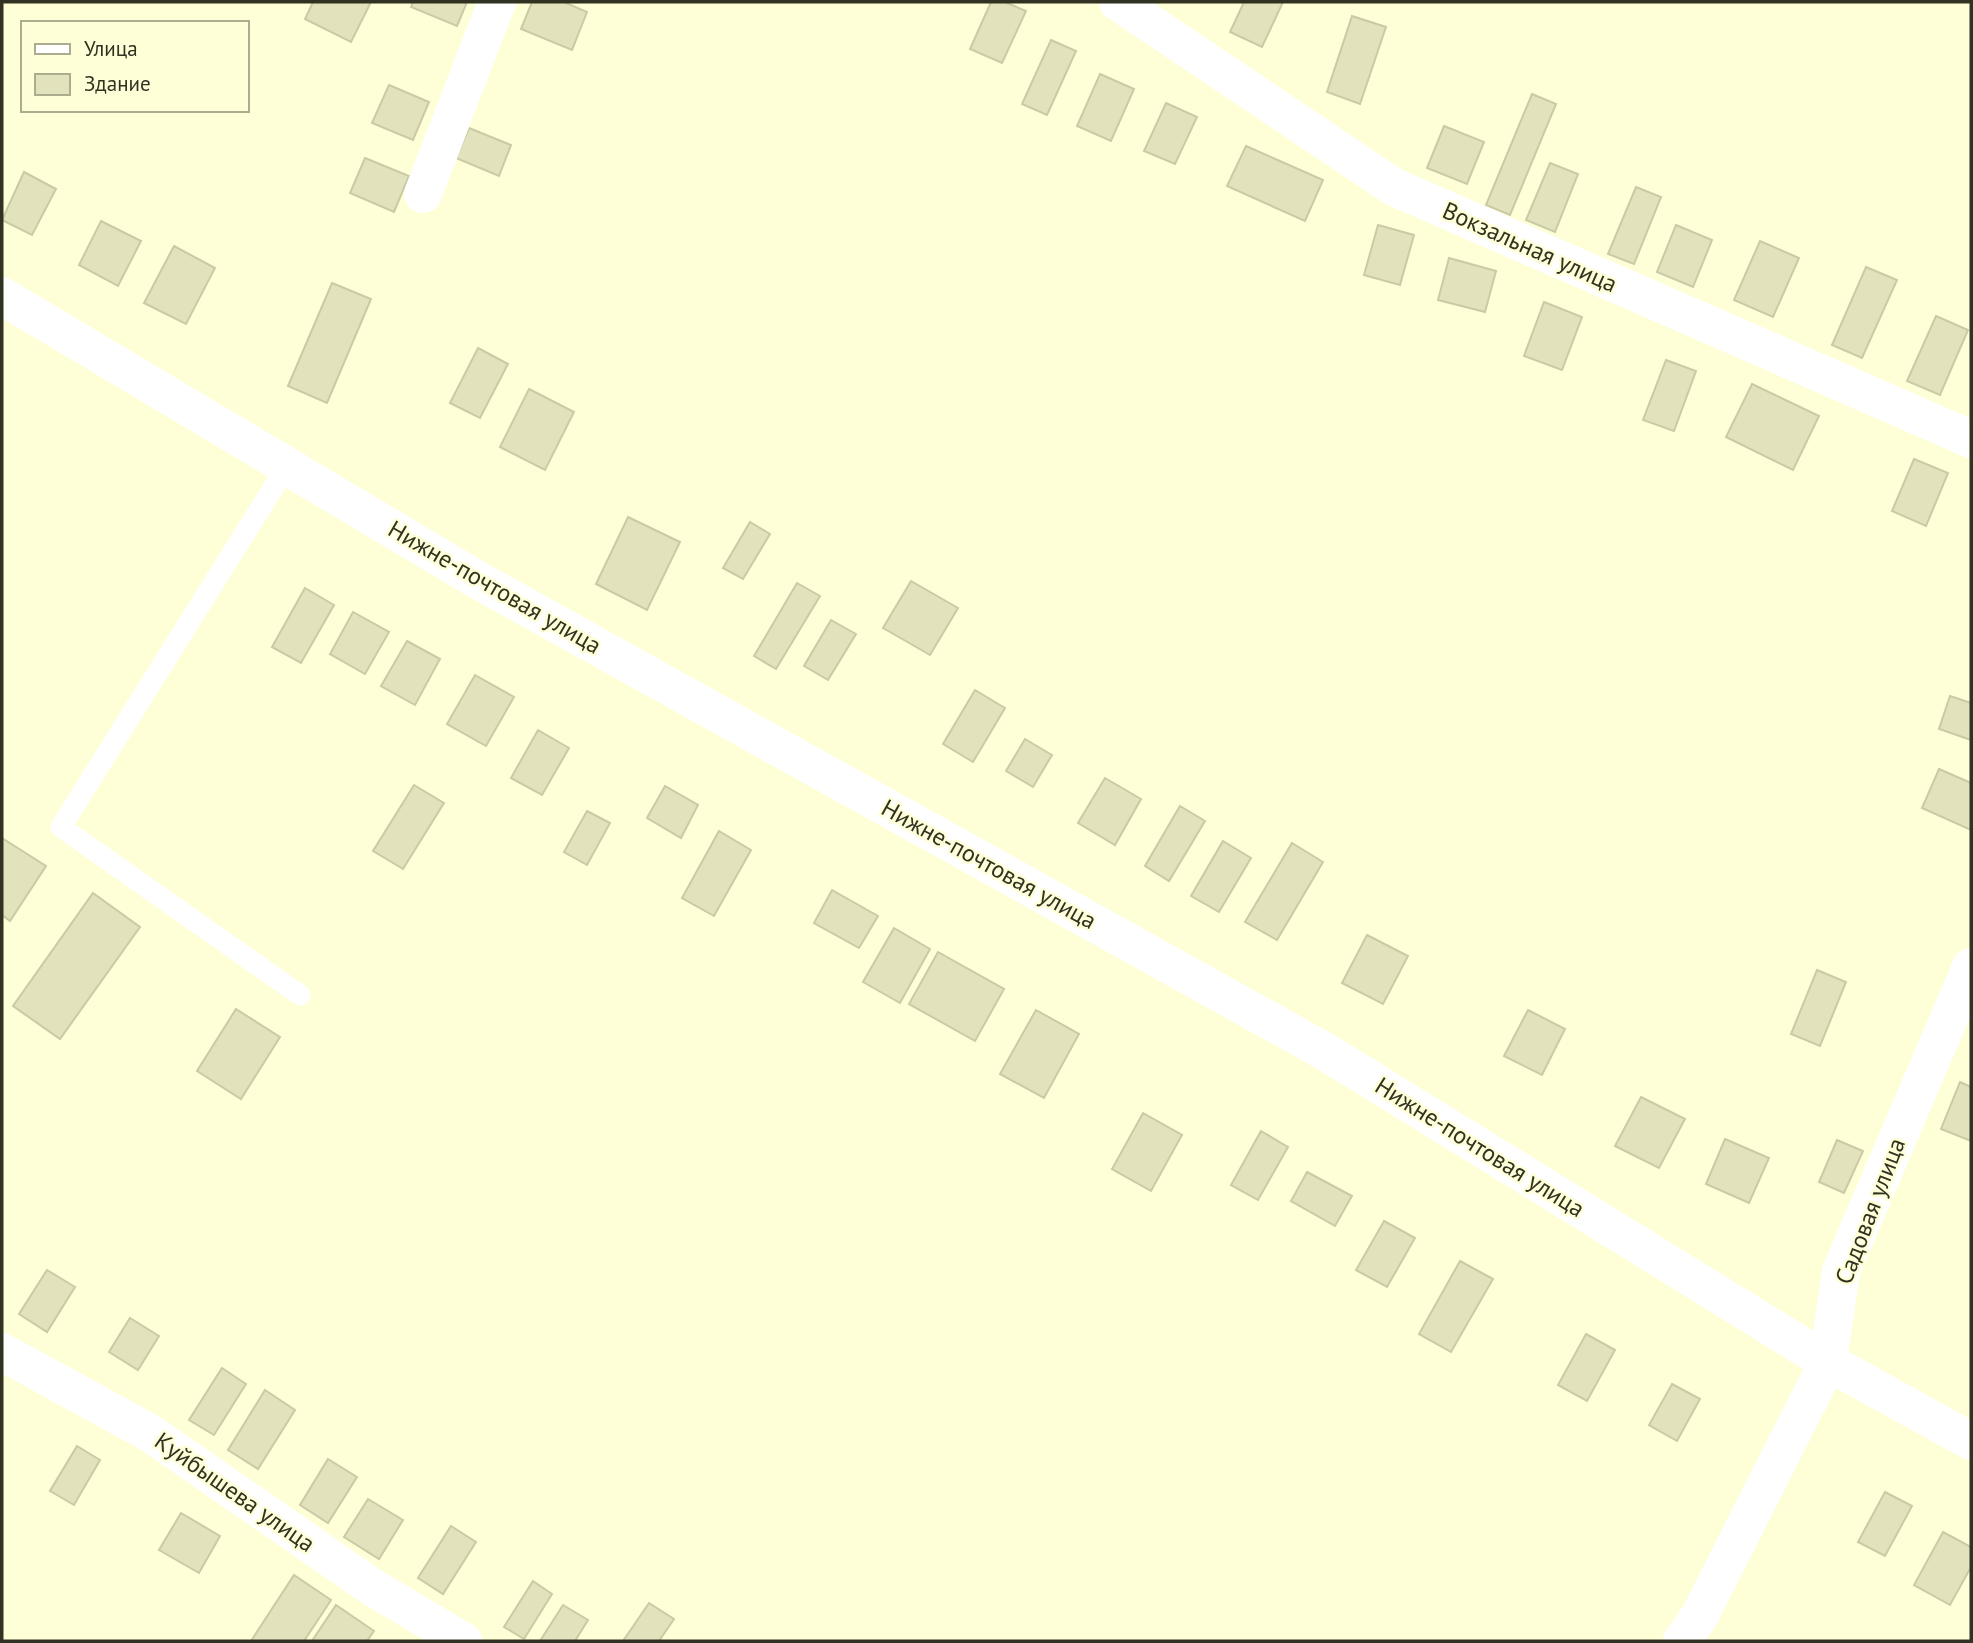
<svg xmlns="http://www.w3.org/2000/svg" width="1973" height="1643" viewBox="0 0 1973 1643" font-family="'PT Sans',sans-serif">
<rect width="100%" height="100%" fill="#fefed7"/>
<!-- building -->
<g fill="#e2e2bd" stroke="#cacaa5" stroke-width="2">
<path d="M313,2H371L351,42L305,19Z"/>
<path d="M413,2H467L457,26L411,7Z"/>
<path d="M532,2H564L587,12L572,50L521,29Z"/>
<path d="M991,2H1005L1026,11L1002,63L970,49Z"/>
<path d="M1244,2H1283L1262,47L1230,32Z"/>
<path d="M1352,16L1386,27L1360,104L1327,92Z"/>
<path d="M1051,40L1076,51L1047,115L1022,104Z"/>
<path d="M1100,74L1134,89L1111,141L1077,126Z"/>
<path d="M389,85L429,102L413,140L372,123Z"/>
<path d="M1532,94L1556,104L1510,215L1486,205Z"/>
<path d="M1166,103L1197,117L1175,164L1144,151Z"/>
<path d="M1444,126L1484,142L1467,184L1427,168Z"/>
<path d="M469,128L511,145L499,176L456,158Z"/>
<path d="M1246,146L1323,180L1305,221L1227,186Z"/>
<path d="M365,158L409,176L394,212L350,193Z"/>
<path d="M1550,163L1578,174L1555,232L1526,220Z"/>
<path d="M24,172L56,189L32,235L2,220Z"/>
<path d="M1636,187L1661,197L1634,264L1608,254Z"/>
<path d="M101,221L141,241L118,286L79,265Z"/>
<path d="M1378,225L1414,235L1400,285L1364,275Z"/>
<path d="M1676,225L1712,240L1693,287L1657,272Z"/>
<path d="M1760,241L1799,258L1773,317L1734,300Z"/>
<path d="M174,246L215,268L186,324L144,303Z"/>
<path d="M1449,258L1496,271L1485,312L1438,300Z"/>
<path d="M1866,267L1897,280L1862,358L1832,345Z"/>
<path d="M332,283L371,299L327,403L288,386Z"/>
<path d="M1544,302L1582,317L1562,370L1524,356Z"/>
<path d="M1936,316L1968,330L1940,395L1907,381Z"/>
<path d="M478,348L508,364L480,418L450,403Z"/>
<path d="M1666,360L1696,371L1674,431L1643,420Z"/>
<path d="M1752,384L1819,416L1793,470L1726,437Z"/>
<path d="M529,389L574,412L545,470L500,447Z"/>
<path d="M1914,459L1948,473L1926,526L1892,511Z"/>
<path d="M628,517L680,542L647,610L596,584Z"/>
<path d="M750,522L770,534L743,579L723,568Z"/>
<path d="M911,581L958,608L930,655L883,628Z"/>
<path d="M797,583L820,596L776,669L754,656Z"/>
<path d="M305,588L334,605L301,663L272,647Z"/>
<path d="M353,612L389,632L365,674L330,654Z"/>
<path d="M831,620L856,634L828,680L804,666Z"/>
<path d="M407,641L440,659L415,705L381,686Z"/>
<path d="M475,675L514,697L486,746L447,724Z"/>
<path d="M975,690L1005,708L973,762L943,744Z"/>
<path d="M1950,696L1971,703V740L1939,729Z"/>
<path d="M538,730L569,748L542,795L511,778Z"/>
<path d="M1025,739L1052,755L1033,787L1006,771Z"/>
<path d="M1939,769L1971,783V830L1922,808Z"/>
<path d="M1105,778L1141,799L1115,845L1078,823Z"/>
<path d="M414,785L444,803L403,869L373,851Z"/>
<path d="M665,786L698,805L681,838L647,818Z"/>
<path d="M1180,806L1205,821L1169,881L1145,866Z"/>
<path d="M587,811L610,823L587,865L564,852Z"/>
<path d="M719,831L751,850L714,916L682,898Z"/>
<path d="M2,838L46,866L10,921L2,915Z"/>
<path d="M1223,841L1251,858L1219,912L1191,896Z"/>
<path d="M1292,843L1323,862L1277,940L1245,922Z"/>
<path d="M832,890L878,916L859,948L814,923Z"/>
<path d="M93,893L140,927L60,1039L13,1006Z"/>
<path d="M894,928L930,949L900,1003L863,982Z"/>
<path d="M1367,935L1408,956L1383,1004L1342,983Z"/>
<path d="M938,952L1004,989L975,1041L909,1004Z"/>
<path d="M1817,970L1846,982L1820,1046L1791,1034Z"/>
<path d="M236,1009L280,1037L241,1099L197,1071Z"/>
<path d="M1036,1010L1079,1034L1044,1098L1000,1074Z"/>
<path d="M1528,1010L1565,1029L1542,1075L1504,1056Z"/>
<path d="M1960,1082L1971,1087V1141L1941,1129Z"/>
<path d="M1641,1097L1685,1119L1659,1168L1615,1146Z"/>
<path d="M1143,1113L1182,1135L1151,1191L1112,1169Z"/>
<path d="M1261,1131L1288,1147L1258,1200L1231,1185Z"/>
<path d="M1725,1139L1769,1158L1749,1203L1706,1184Z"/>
<path d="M1837,1140L1863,1151L1844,1193L1819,1182Z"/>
<path d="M1307,1172L1352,1196L1335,1226L1291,1201Z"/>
<path d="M1384,1221L1415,1238L1387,1287L1356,1270Z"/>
<path d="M1460,1261L1493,1279L1451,1352L1419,1334Z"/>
<path d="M47,1270L75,1287L47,1332L19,1314Z"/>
<path d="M130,1318L159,1336L138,1370L109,1352Z"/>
<path d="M1586,1334L1615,1350L1587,1401L1558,1385Z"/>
<path d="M222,1368L246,1384L214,1435L189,1420Z"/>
<path d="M1672,1384L1700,1399L1677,1441L1649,1425Z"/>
<path d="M265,1390L295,1410L258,1469L228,1450Z"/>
<path d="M77,1446L100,1460L74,1505L50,1491Z"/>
<path d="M328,1459L357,1477L328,1523L300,1505Z"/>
<path d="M1885,1492L1912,1506L1885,1556L1858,1542Z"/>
<path d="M368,1499L403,1520L379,1559L344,1537Z"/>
<path d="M181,1513L220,1536L199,1573L159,1550Z"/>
<path d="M451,1526L476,1542L443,1594L418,1578Z"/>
<path d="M1943,1532L1971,1547V1567L1950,1605L1914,1585Z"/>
<path d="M294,1575L331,1600L304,1641H251Z"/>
<path d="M533,1581L552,1594L524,1639L504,1627Z"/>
<path d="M649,1603L674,1619L659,1641H623Z"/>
<path d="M336,1605L374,1631L367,1641H312Z"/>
<path d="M563,1605L588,1620L575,1641H540Z"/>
</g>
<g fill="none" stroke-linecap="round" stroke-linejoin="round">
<!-- service -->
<path stroke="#fff" stroke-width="21" d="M287,466L61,827L300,995"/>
<!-- minor -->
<g stroke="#fff" stroke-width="38">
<path d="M1118,2L1394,187L1971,439"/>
<path d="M423,194L497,2"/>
<path d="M2,1352L150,1433L372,1587L463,1641"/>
<path d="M1682,1641L1700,1615L1828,1362L1841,1271L1971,967"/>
</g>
<!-- tertiary -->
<path stroke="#fff" stroke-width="38" d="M2,296L476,579L1326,1052L1828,1362L1971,1441"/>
</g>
<g text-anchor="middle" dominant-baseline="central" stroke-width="5" stroke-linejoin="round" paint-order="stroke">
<!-- street labels -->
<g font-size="24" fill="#323223" stroke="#fefed7">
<text transform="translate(1530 247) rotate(24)">Вокзальная улица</text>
<text transform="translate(495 587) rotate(30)">Нижне-почтовая улица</text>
<text transform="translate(989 864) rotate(29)">Нижне-почтовая улица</text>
<text transform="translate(1480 1147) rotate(32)">Нижне-почтовая улица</text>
<text transform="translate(1870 1211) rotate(-69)">Садовая улица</text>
<text transform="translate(235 1492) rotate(35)">Куйбышева улица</text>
</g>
</g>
<!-- border -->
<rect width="1973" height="1643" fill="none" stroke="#323223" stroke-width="7"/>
<!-- legend -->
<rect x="21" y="21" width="228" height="91" fill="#fefed7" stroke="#acac8f" stroke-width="2"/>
<rect x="35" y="44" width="35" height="10" fill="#ffffff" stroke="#acac8f" stroke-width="2"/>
<text x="84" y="56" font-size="21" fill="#323223">Улица</text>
<rect x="35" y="74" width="35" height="21" fill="#e2e2bd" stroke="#acac8f" stroke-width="2"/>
<text x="84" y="91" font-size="21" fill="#323223">Здание</text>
</svg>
